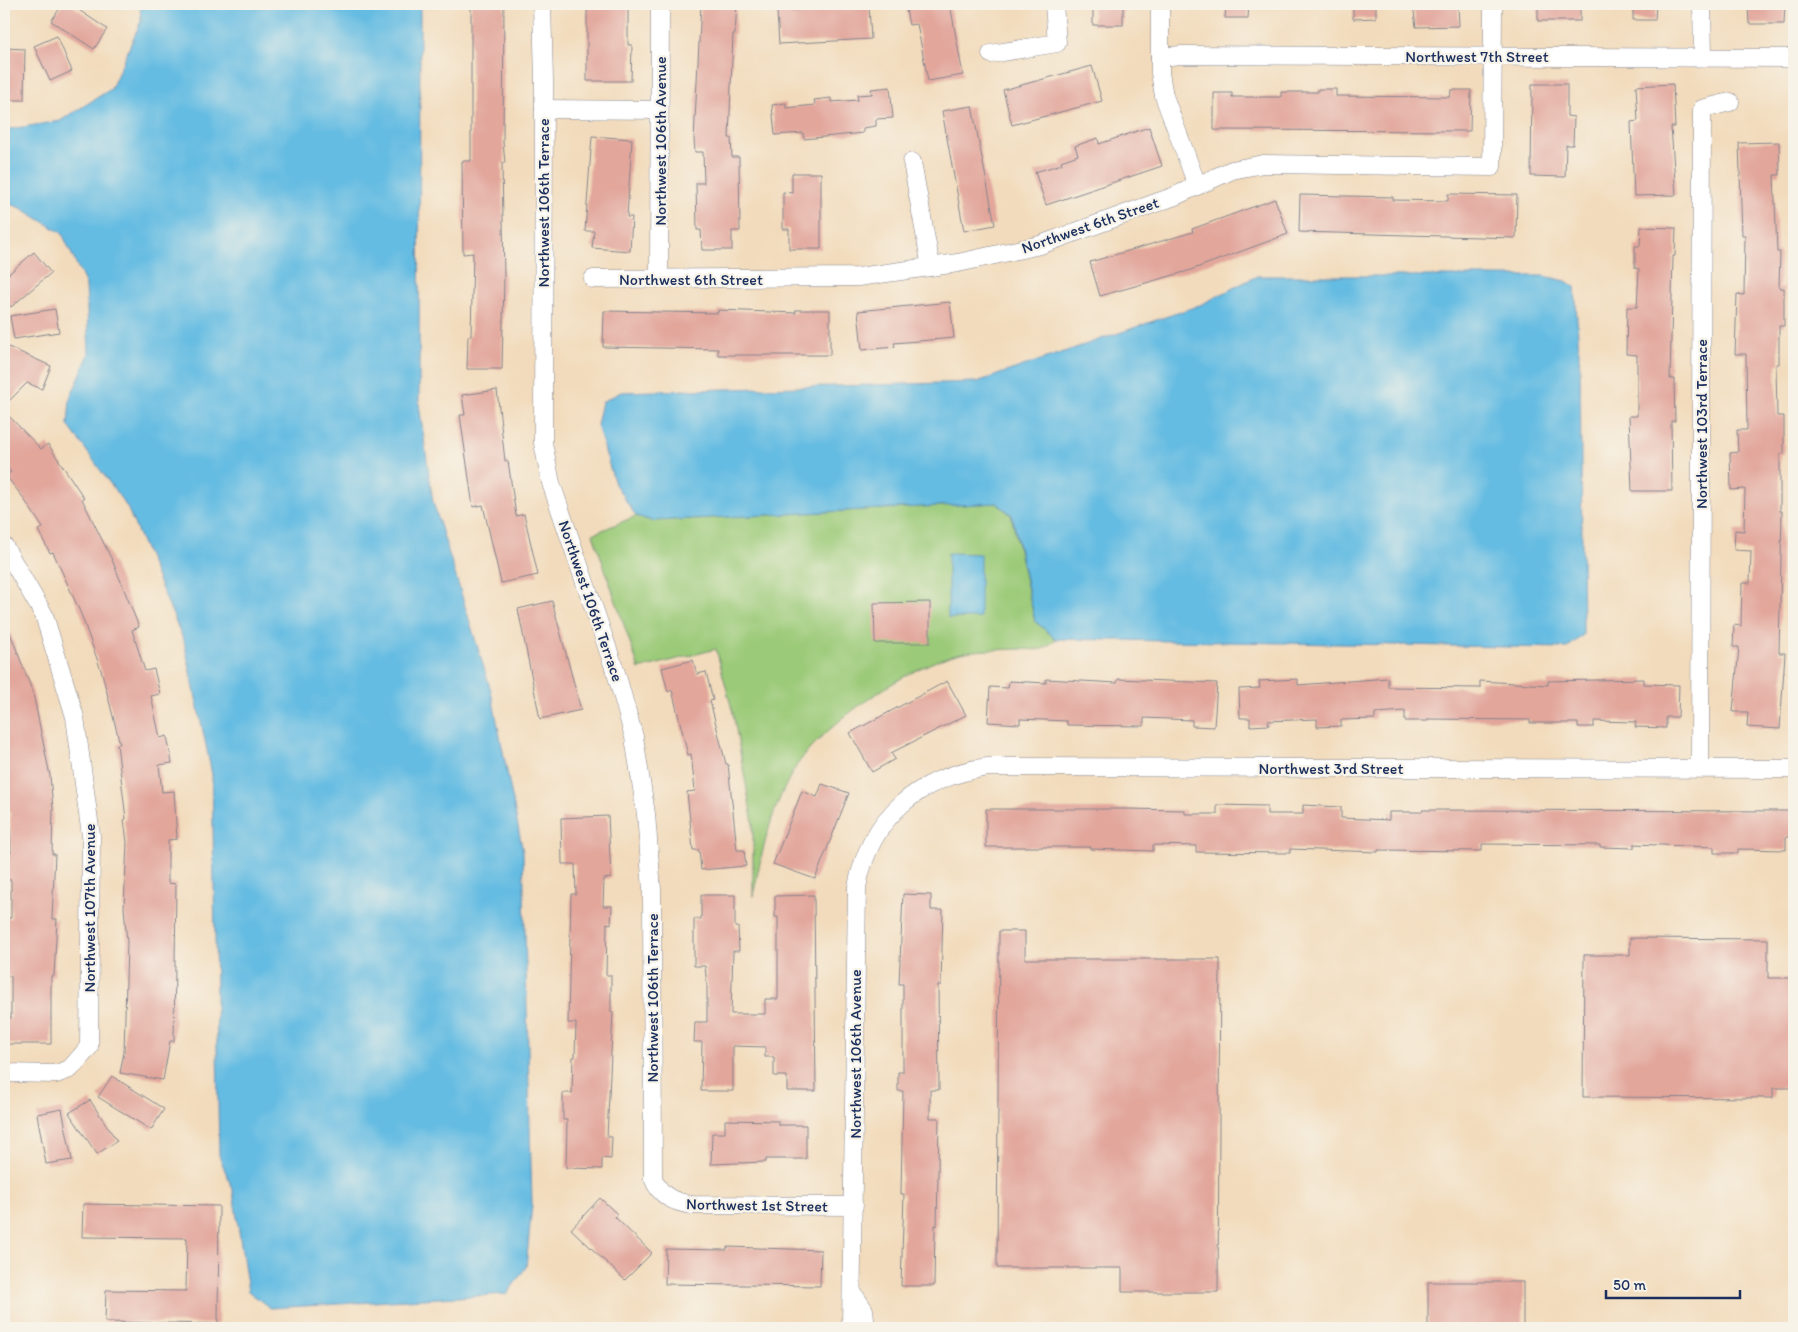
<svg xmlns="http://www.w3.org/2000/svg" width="1798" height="1332" viewBox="0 0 1798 1332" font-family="Itim,sans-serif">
<rect width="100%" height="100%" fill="#f7f3e8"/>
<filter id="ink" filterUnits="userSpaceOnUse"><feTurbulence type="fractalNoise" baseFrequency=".02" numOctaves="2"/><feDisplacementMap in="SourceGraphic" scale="10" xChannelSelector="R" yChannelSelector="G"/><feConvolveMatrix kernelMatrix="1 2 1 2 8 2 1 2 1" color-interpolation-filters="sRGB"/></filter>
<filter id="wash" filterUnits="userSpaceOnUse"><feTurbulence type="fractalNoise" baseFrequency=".0096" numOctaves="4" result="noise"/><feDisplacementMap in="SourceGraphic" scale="20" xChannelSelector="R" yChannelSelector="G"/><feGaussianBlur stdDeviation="1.12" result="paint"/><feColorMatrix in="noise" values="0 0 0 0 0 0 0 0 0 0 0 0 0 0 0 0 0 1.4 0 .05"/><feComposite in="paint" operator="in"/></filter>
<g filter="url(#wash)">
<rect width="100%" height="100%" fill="#f2dbbc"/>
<!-- green -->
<path fill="#9bca78" stroke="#5b7c6b" d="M997,503L1011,515L1035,621L1056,639C1053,642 1048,646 1044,648C1038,651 1028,649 1021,649C1001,650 980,649 961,653C910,664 815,729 791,775C770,813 761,855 753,897V823L733,713L716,649L639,669L593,534L636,516L652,521Z"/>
<!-- water -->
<g fill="#65bce2" stroke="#4076a0">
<path d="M140,4H420L419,404L433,502L491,691L523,852L532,1205L526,1267L507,1294L270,1308L248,1291L233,1191L219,1155L212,774L184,641L127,507L68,425L70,399L89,354L86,285L62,233L21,208L4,202V130L60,121L111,89L141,21Z"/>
<path d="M1257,276H1544L1566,281L1575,287L1580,370L1583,635L1567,648L1056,639L1035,621L1012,515L997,503L652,521L636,516L615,484L597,425L602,402L621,392L977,382L1200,305Z"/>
<path d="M948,553L980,554V618H948Z"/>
</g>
<g id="blocks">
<!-- building -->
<g fill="#e2a69b">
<path d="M63,4H70L107,29L94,49L51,21Z"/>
<path d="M471,4H504L503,142L505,163H502L504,277L502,369H467L468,336H471L473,253L463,254L462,161H471Z"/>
<path d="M587,4H628V45H632L631,81H587Z"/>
<path d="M701,4H737L735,34H733L729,138H731L732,157H739L740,231H732V250H702L701,230H697L696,183H704L703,152H695L694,139Z"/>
<path d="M905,4H950L963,75L928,81L917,24L909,25Z"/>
<rect x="1093" y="4" width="30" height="21"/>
<path d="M1226,4H1249L1248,18H1225Z"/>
<path d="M1353,4H1376V18L1353,19Z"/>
<path d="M1413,4H1458L1459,26L1416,27Z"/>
<rect x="1538" y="4" width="42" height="17"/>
<path d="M1633,4H1656L1655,20H1633Z"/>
<path d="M1748,4H1785L1784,24H1749Z"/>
<path d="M869,6L871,39L779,44L777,11Z"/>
<path d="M57,36L72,71L50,81L34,46Z"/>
<path d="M4,48L25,49L24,100H4Z"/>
<path d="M1092,66L1102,101L1012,125L1003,90Z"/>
<path d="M1532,84H1567V116L1574,117L1573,145H1566L1565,177L1531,176Z"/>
<path d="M1673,84L1675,127H1671L1676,195L1634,196L1631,122L1638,121L1636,86Z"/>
<path d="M890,87L893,118L876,119V126L863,128V133L804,139L803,133L775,135L772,105L786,103V108L815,105L814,100L831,98V102L858,100L857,95L872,94L871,89Z"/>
<path d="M1318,89H1336V96L1450,97L1451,90H1471L1470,131L1214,130V93H1232V97H1281V92H1318Z"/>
<path d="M972,106L995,225L964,231L942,111Z"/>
<path d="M1149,127L1162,166L1046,205L1035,172L1062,164L1061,161L1078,155L1075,146L1098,138L1099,144Z"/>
<path d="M592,136L632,139L627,217H632L630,251L592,248L594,231H585Z"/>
<path d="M1779,142L1780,175H1774L1777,252H1780L1779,288H1784V326H1779V364H1776L1777,416H1784V454H1780V511H1782L1779,653H1785L1780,729L1747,727L1748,712H1733L1739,647H1733L1734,625L1741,626L1742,583H1750L1751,551L1734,550L1735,530L1744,531L1745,489L1731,490L1730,453L1738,452L1737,430H1747L1746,354H1735L1737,294L1744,295L1745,235H1742L1739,143Z"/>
<path d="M792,173H821V249H789V229H783V192L792,193Z"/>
<path d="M1448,194L1517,195L1516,238L1299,232L1300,195L1393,197V200L1448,201Z"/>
<path d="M1275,199L1288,234L1188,271L1100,296L1090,262L1193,232L1192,229Z"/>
<path d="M1641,227L1676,228L1675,256H1673L1670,379H1674L1675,421H1671L1672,491H1632L1629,416H1637V355L1626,354L1627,307H1637L1639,269L1635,268V246H1640Z"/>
<path d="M34,252L51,273L11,307L4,299V278Z"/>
<path d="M950,302L954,338L894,343L895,347L862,350L858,311Z"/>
<path d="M55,309L59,332L14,339L10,316Z"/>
<path d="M718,310L796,313V310H830V355H718V349L603,347L604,311L718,313Z"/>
<path d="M4,345L51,366L42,389L27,383L4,406Z"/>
<path d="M497,390L505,461H508L516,516L524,514L538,575L501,583L483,505L473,507L460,415H465L462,395Z"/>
<path d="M4,411L41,449L48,444L84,498L82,499L113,562L139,627L132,630L145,671L154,669L160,694L151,696L160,738L167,736L172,763L159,765L162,792L174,791L177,839L168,840V883L176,884L174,1041H170L163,1080L120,1073L124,1052L126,981L127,942L124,908L127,842L124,820L126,819L117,744H120L102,673L81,614L53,552L50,553L38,530L43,528L22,496L6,476L11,472L4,465Z"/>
<path d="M552,601L581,710L540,719L518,609Z"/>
<path d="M930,602V643H875L874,603Z"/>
<path d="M4,617L33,693L50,776L53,808L52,854H55L52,919H57L54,976H51V1044H4V1018H11V976H4V918H11V880H4V853H11L10,812H4V788L9,787L4,761Z"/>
<path d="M693,660L697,674L706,672L713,700L710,701L726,764H728L737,850H744L746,866L701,870L699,850H693L687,792L695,791L691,754L688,755L672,690L668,692L662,668Z"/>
<path d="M1388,678V687L1480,688V681L1548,685V681L1644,679V684L1679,685L1678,717H1666V728L1635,727L1636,722L1594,721V727H1578V723H1530V720L1428,719V721H1405V711L1375,713V719L1341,720V726L1317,727V719L1268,721L1269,725L1250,726V718H1240L1239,689L1260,688L1259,681L1298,679V685Z"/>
<path d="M1046,679L1117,683L1118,679L1217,683L1214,727L1192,726V720L1144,718V726L1067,725V721L1020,719V724L988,722L990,687L1008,688L1009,681L1046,683Z"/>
<path d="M947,681L966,715L891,753L895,759L872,772L850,733Z"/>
<path d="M822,784L849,793L815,879L773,864L802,791L817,797Z"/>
<path d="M1217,805L1267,806V814H1303V805L1341,807V818L1389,820V812H1422V810L1794,811V837H1786V850L1738,849V853H1714V847L1634,844V848L1600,847V845L1482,844V851L1378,850V852L1290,849V853L1196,852V846L1153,845V851L1090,849L1091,847H986V809H1125L1185,810V814H1217Z"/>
<path d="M608,816L611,878L604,879L603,906H612L611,924L607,923L606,975H611V1012H613L607,1137H612L611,1159L602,1158V1169L566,1168L567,1120H563V1093H572L573,1057H575L576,1023H568L571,894H576L575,864H562L561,818Z"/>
<path d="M903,894L931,895V910H943L941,985H938L939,1090H930V1118H939L937,1226L935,1225L934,1286H901L904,1194H901L903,1091H898V1072H903V984H899Z"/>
<path d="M701,895H735V927H738L739,951H733L731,1014H765V999H778V917H775V896L814,895L816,1091H787V1076H774V1057H765V1047L733,1046V1091H701L702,1042H694L695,1022H707V986L705,966H694V919H701Z"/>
<path d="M999,931H1025V959H1220L1218,1292H1122V1268H997Z"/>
<path d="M1630,938L1768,939V978H1794V1088H1773V1098L1583,1097L1584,955H1630Z"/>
<path d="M112,1076L164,1109L151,1130L98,1097Z"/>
<path d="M90,1100L117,1141L97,1154L69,1113Z"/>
<path d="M62,1109L72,1160L46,1164L37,1114Z"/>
<path d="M725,1120L778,1121V1125H806V1159H766V1162L711,1164L712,1133H725Z"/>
<path d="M600,1198L617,1214L615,1217L652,1253L625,1280L571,1229Z"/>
<path d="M83,1204L219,1206L218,1324L105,1322L106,1290L186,1291L187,1238L82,1237Z"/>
<path d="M727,1247L821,1250L820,1286L665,1284L666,1249L727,1250Z"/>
<rect x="1428" y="1282" width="95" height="46"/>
</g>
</g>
</g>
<g filter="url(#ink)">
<use href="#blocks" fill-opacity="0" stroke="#86858d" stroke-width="1"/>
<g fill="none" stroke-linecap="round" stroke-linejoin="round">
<!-- street casing -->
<g stroke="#86858d" stroke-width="19">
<g id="street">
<path d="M542,4L544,81L543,443L551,483L617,676L634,737L646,814L652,890L653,1178C660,1196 673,1202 692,1205L854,1206"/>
<path d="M1160,4V73L1164,96L1197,185"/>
<path d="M1702,4L1703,57"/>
<path d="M991,54L1057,43L1054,4"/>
<path d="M1160,57L1181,55L1794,58"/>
<path d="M544,109L659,110"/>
<path d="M912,162L931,267"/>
<path d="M659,278L660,4"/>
<path d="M593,279L858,277L958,263L1040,245L1175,196L1232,170L1263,164L1492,167L1493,4"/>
<path d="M4,546L44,615L75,717L91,836L89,1047L70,1069L56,1074L4,1073"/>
<path d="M1700,768L1702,109L1730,102"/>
<path d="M852,1292L864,1310L866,1328"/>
<path d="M851,1328L857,887C870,817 918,777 988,767L1794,769"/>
</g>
</g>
<!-- street -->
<use href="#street" stroke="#fff" stroke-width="18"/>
</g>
</g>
<g text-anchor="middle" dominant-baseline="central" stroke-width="4.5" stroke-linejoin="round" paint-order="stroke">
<!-- street labels -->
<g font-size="16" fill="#1b2f5e" stroke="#f7f3e8">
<text x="1477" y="56">Northwest 7th Street</text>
<text transform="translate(660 141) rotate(-90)">Northwest 106th Avenue</text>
<text transform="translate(543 203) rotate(-90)">Northwest 106th Terrace</text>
<text transform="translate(1090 225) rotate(-19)">Northwest 6th Street</text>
<text x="691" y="279">Northwest 6th Street</text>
<text transform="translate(1701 424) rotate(-90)">Northwest 103rd Terrace</text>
<text transform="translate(591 601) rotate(71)">Northwest 106th Terrace</text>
<text x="1331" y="768">Northwest 3rd Street</text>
<text transform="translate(89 908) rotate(-90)">Northwest 107th Avenue</text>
<text transform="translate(652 998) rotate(-90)">Northwest 106th Terrace</text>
<text transform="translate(855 1054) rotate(-90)">Northwest 106th Avenue</text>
<text transform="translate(757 1205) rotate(1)">Northwest 1st Street</text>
</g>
</g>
<!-- margin -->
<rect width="1798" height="1332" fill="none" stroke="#f7f3e8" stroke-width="20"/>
<!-- scale -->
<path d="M1606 1290v8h134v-8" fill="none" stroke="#1b2f5e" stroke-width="2.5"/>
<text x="1613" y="1290" font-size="15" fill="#1b2f5e" stroke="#f7f3e8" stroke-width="4" paint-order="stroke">50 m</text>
</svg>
